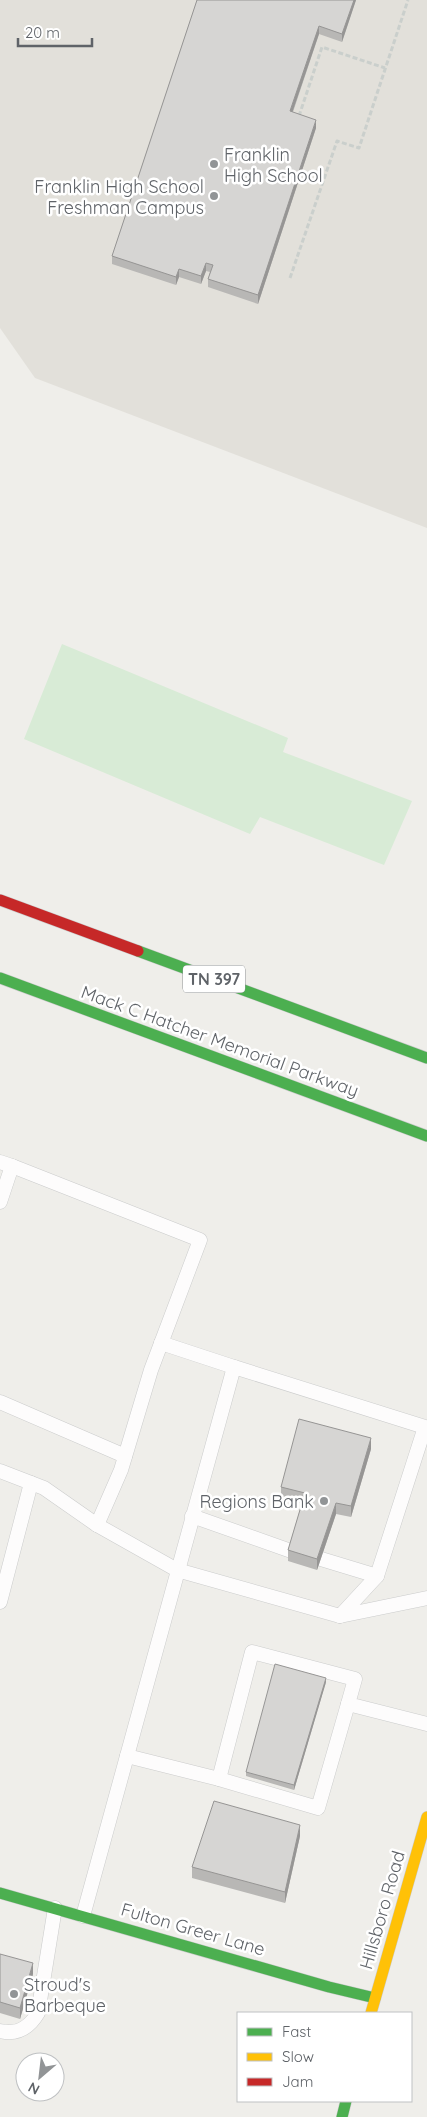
<svg xmlns="http://www.w3.org/2000/svg" width="427" height="2117" viewBox="0 0 427 2117" font-family="Quicksand,sans-serif">
<rect width="100%" height="100%" fill="#efeeea"/>
<!-- education -->
<path fill="#e2e0da" d="M0,0H427V528L35,378L0,328Z"/>
<!-- green -->
<path fill="#d8ebd6" d="M62,644L288,738L283,752L412,801L384,865L260,817L250,834L24,739Z"/>
<g fill="none" stroke-linecap="round" stroke-linejoin="round">
<!-- lane casing -->
<g stroke="#cbcccc" stroke-width="15">
<g id="lane">
<path d="M0,1162L12,1166"/>
<path d="M0,1202L12,1166L200,1240L151,1370L121,1470L97,1525"/>
<path d="M161,1343L234,1367"/>
<path d="M0,1402L125,1456"/>
<path d="M0,1471L44,1488L97,1525L177,1570L340,1616L427,1598"/>
<path d="M192,1516L291,1551"/>
<path d="M321,1559L377,1576"/>
<path d="M0,1602L31,1483"/>
<path d="M127,1756L219,1779L252,1652L355,1679L348,1704L427,1724"/>
<path d="M219,1779L318,1808L348,1704"/>
<path d="M83,1916L234,1367L425,1427L377,1576L340,1616"/>
<path d="M0,2031C17,2035 29,2028 38,2013L55,1908"/>
</g>
</g>
<!-- fast casing -->
<g stroke="#cacacb" stroke-width="12">
<g id="fast">
<path d="M138,951L427,1058"/>
<path d="M0,978L427,1136"/>
<path d="M0,1893L329,1987L375,1998"/>
<path d="M342,2117L346,2101"/>
</g>
</g>
<!-- slow casing -->
<g stroke="#cacacb" stroke-width="12">
<path id="slow" d="M371,2013L427,1817"/>
</g>
<!-- jam casing -->
<g stroke="#cacacb" stroke-width="12">
<path id="jam" d="M0,900L138,951"/>
</g>
<!-- path -->
<g stroke="#cacfcc" stroke-width="3" stroke-dasharray="5 2.5" stroke-linecap="butt">
<path d="M299,116L322,47L385,68"/>
<path d="M290,278L337,141L359,148L408,0"/>
</g>
<!-- lane -->
<use href="#lane" stroke="#fdfcfc" stroke-width="14"/>
<!-- fast -->
<use href="#fast" stroke="#4caf50" stroke-width="11"/>
<!-- slow -->
<use href="#slow" stroke="#ffc107" stroke-width="11"/>
<!-- jam -->
<use href="#jam" stroke="#c62828" stroke-width="11"/>
</g>
<!-- wall -->
<g fill="#b8b7b5">
<path d="M197,0H356L342,42L319,34L293,112L316,128L258,304L208,287V279L210,272L206,271L201,284L179,277L176,285L112,264V256Z"/>
<path d="M371,1449L351,1517L336,1514L317,1570L288,1561V1550L302,1503L281,1498V1487Z"/>
<path d="M326,1682L294,1790L246,1776V1772Z"/>
<path d="M300,1836L285,1903L192,1878V1867Z"/>
<path d="M0,1954L33,1974L20,2019L0,2013Z"/>
</g>
<!-- shaded-wall -->
<g fill="#969594">
<path d="M354,0H356L342,42V34Z"/>
<path d="M319,26V34L290,119V111Z"/>
<path d="M316,120V128L258,304V295Z"/>
<path d="M206,263V271L201,284V276Z"/>
<path d="M179,269V277L176,285V277Z"/>
<path d="M371,1438V1449L351,1517V1506Z"/>
<path d="M336,1503V1514L317,1570V1559Z"/>
<path d="M326,1678V1682L294,1790V1785Z"/>
<path d="M300,1825V1836L285,1903V1892Z"/>
<path d="M33,1963V1974L20,2019V2008Z"/>
</g>
<!-- building -->
<g fill="#d6d5d3" stroke="#969594">
<path d="M197,0H354L342,34L319,26L290,111L316,120L258,295L208,279L213,265L206,263L201,276L179,269L176,277L112,256Z"/>
<path d="M299,1419L371,1438L351,1506L336,1503L317,1559L288,1550L305,1493L281,1487Z"/>
<path d="M275,1664L326,1678L294,1785L246,1772Z"/>
<path d="M214,1801L300,1825L285,1892L192,1867Z"/>
<path d="M0,1954L33,1963L20,2008L0,2002Z"/>
</g>
<!-- markers -->
<g fill="#919496" stroke="#fff" stroke-width="2">
<circle cx="214" cy="164" r="5"/>
<circle cx="214" cy="196" r="5"/>
<circle cx="324" cy="1501" r="5"/>
<circle cx="14" cy="1994" r="5"/>
</g>
<g text-anchor="middle" dominant-baseline="central" stroke-width="5" stroke-linejoin="round" paint-order="stroke">
<!-- shield labels -->
<rect fill="#fff" stroke="#8f9295" stroke-width="1" x="183" y="965.5" width="62" height="27" rx="4"/>
<g font-size="16" font-weight="bold" fill="#5f6368">
<text x="214" y="979">TN 397</text>
</g>
<!-- poi labels -->
<g font-size="18" fill="#5f6368" stroke="#fff" text-anchor="start">
<text x="224" y="154">Franklin<tspan x="224" dy="21">High School</tspan></text>
<text x="204" y="186" text-anchor="end">Franklin High School<tspan x="204" dy="21">Freshman Campus</tspan></text>
<text x="314" y="1501" text-anchor="end">Regions Bank</text>
<text x="24" y="1984">Stroud's<tspan x="24" dy="21">Barbeque</tspan></text>
</g>
<!-- street labels -->
<g font-size="18" fill="#5f6368" stroke="#fff">
<text transform="translate(220 1041) rotate(20)">Mack C Hatcher Memorial Parkway</text>
<text transform="translate(382 1910) rotate(-74)">Hillsboro Road</text>
<text transform="translate(193 1929) rotate(16)">Fulton Greer Lane</text>
</g>
</g>
<!-- legend -->
<rect x="237" y="2012" width="175" height="90" fill="#ffffff" stroke="#bfc1c3"/>
<rect x="247" y="2028" width="25" height="8" fill="#4caf50" stroke="#bfc1c3"/>
<text x="282" y="2037" font-size="15" fill="#5f6368">Fast</text>
<rect x="247" y="2053" width="25" height="8" fill="#ffc107" stroke="#bfc1c3"/>
<text x="282" y="2062" font-size="15" fill="#5f6368">Slow</text>
<rect x="247" y="2078" width="25" height="8" fill="#c62828" stroke="#bfc1c3"/>
<text x="282" y="2087" font-size="15" fill="#5f6368">Jam</text>
<!-- north arrow -->
<g transform="translate(40 2077) rotate(208)"><circle r="24" fill="#ffffff" stroke="#bfc1c3"/>
<path d="M0-4L9 19L0 12L-9 19Z" fill="#919496"/>
<text y="-8" font-size="14" font-weight="bold" text-anchor="middle" fill="#5f6368">N</text>
</g>
<!-- scale -->
<path d="M18 38v8h74v-8" fill="none" stroke="#5f6368" stroke-width="2.5"/>
<text x="25" y="38" font-size="15" fill="#5f6368" stroke="#ffffff" stroke-width="4" paint-order="stroke">20 m</text>
</svg>
